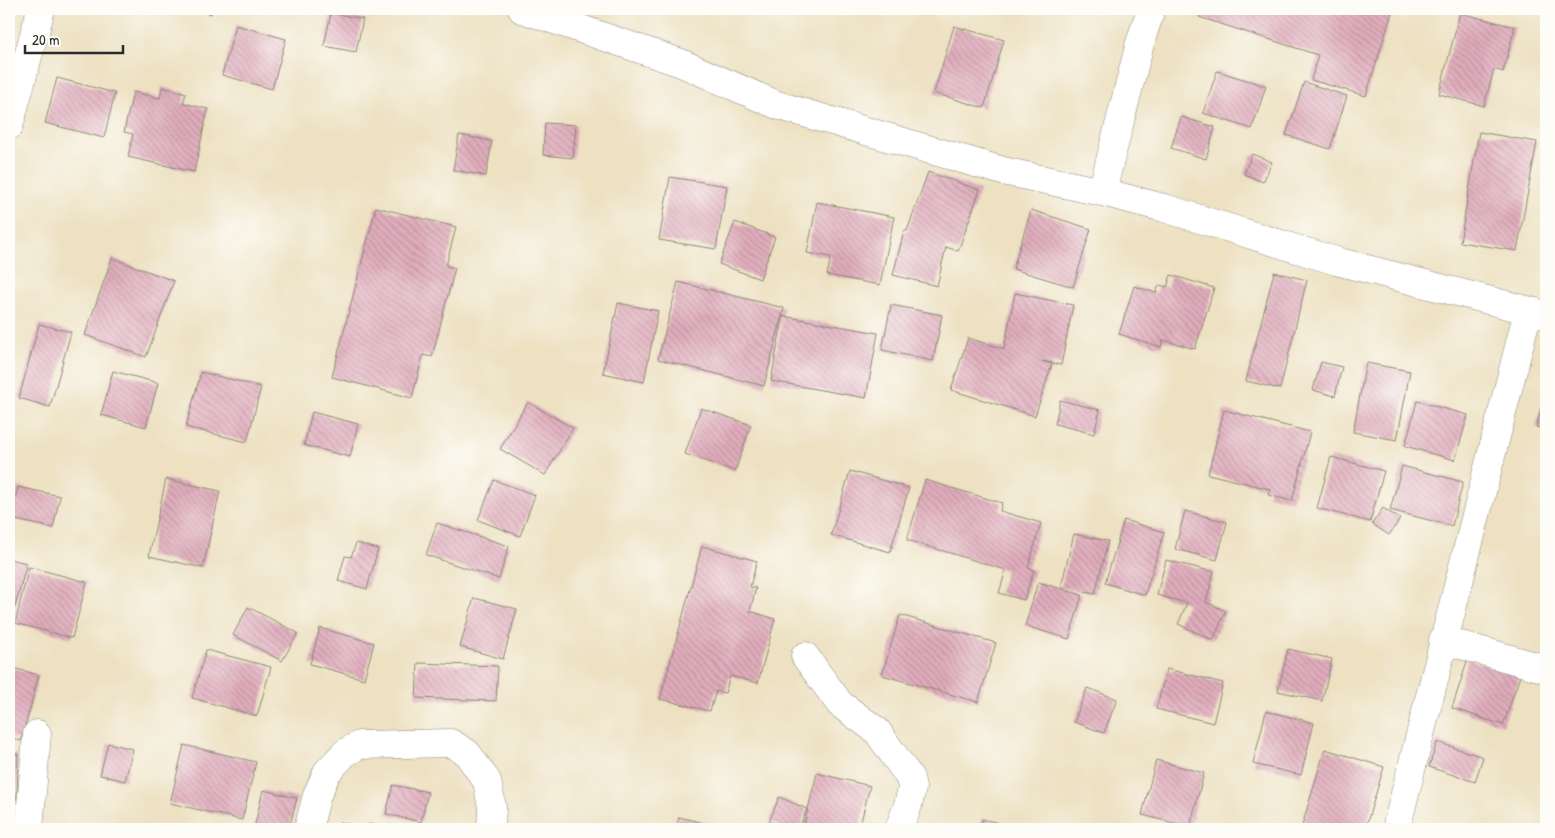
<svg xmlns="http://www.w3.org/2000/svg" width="1555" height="838" viewBox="0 0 1555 838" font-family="'Patrick Hand',sans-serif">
<defs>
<pattern id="building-back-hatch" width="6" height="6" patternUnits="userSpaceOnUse" patternTransform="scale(1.25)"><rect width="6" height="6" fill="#e1adbd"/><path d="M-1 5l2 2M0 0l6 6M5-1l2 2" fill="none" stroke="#b78d9a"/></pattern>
</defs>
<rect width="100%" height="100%" fill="#fdfcf7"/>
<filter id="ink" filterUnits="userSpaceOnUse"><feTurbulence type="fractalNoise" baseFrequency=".02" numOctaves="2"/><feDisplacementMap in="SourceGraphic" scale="10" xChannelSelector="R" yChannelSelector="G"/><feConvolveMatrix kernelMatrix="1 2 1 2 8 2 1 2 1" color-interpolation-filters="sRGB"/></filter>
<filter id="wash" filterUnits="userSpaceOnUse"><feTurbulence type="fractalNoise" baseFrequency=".0096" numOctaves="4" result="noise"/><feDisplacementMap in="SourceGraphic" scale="20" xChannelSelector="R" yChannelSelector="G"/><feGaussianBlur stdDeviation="1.12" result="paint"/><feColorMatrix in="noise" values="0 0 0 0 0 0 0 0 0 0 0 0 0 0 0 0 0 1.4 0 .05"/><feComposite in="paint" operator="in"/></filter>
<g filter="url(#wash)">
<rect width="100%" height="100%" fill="#ede1c2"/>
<g id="blocks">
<!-- building -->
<g fill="url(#building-back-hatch)">
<path d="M195,9H213L211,14Z"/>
<path d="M1201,9H1380L1392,12L1366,96L1311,80L1318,55L1199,17Z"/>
<path d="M331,13L363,19L356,52L324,46Z"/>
<path d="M1460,13L1515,27L1503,72L1494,69L1484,106L1439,94Z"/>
<path d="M236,25L286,39L272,89L222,75Z"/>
<path d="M954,26L1004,40L984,108L934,93Z"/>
<path d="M1217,71L1266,86L1252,129L1203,113Z"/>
<path d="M57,78L115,93L104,138L45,123Z"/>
<path d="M1304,82L1347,96L1330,149L1286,135Z"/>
<path d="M162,87L186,93L183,103L208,109L194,172L128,157L133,134L124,132L133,92L160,98Z"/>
<path d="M1181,117L1215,127L1206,159L1171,148Z"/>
<path d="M545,123L576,125L573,158L543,155Z"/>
<path d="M1479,132L1537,142L1517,251L1460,242Z"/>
<path d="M459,135L492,141L486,176L453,170Z"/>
<path d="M1252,154L1272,162L1263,182L1244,174Z"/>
<path d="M928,172L980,190L958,251L946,247L937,286L893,275L904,231H907Z"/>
<path d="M670,177L727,186L716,249L659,240Z"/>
<path d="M817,202L894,217L880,285L827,275L831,257L807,253Z"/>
<path d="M376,207L456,227L446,266L455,268L432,357L423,355L412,398L332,377Z"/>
<path d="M1031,210L1091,229L1073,287L1013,269Z"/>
<path d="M735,222L775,237L760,279L719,264Z"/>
<path d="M112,258L174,281L146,357L85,335Z"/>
<path d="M1274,272L1307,280L1280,389L1246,381Z"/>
<path d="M1171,275L1214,288L1195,349L1163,340L1161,347L1119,334L1134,286L1156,293L1159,285L1167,287Z"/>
<path d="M678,282L784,308L764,386L658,359Z"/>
<path d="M1015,293L1073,305L1061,365L1042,361L1052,364L1035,416L951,390L968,338L1004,349Z"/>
<path d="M618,303L658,311L644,382L603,373Z"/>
<path d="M891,305L942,315L933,361L882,350Z"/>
<path d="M783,316L878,333L866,398L771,381Z"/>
<path d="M39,324L71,332L50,407L19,398Z"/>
<path d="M1321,362L1342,367L1335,396L1313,390Z"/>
<path d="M1366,363L1410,371L1397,440L1353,432Z"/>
<path d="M113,371L158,383L146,427L101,415Z"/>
<path d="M201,372L261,387L247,442L186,427Z"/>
<path d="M1546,390V429L1536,427Z"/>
<path d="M1060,400L1100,410L1094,434L1055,424Z"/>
<path d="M1417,401L1468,415L1455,460L1405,446Z"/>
<path d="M528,402L573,428L545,475L500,449Z"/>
<path d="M701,408L751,425L735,471L685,454Z"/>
<path d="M1224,410L1310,432L1292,501L1268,495L1270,489L1208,474Z"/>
<path d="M312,412L358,424L350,457L304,445Z"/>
<path d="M1331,457L1384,471L1370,522L1317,508Z"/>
<path d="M1402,466L1463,482L1452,526L1390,510Z"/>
<path d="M850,471L909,488L890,552L831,535Z"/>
<path d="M166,479L220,491L203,568L149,556Z"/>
<path d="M494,480L535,495L520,536L478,520Z"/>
<path d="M925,480L1002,503L1000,511L1041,523L1028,568L1034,570L1024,600L999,593L1006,570L907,540Z"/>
<path d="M18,487L60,496L53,528L11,519Z"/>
<path d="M1383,508L1400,519L1389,535L1372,524Z"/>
<path d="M1185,511L1227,522L1217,560L1175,549Z"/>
<path d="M1124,520L1164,532L1145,595L1105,583Z"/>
<path d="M437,523L509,546L499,579L426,555Z"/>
<path d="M1074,534L1108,541L1095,594L1061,587Z"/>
<path d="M356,543L378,549L367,589L338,581L345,556L351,557Z"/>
<path d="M702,546L757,561L750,587L756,588L750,611L775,619L758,683L730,676L725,693L716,691L710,711L660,699Z"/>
<path d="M9,559L27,563L15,607L9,606Z"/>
<path d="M1166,560L1214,572L1206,602L1226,611L1213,640L1178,624L1187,603L1157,595Z"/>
<path d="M29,567L87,582L72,638L15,623Z"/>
<path d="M1038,582L1082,595L1069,639L1025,626Z"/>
<path d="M474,598L517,609L503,659L460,647Z"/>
<path d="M248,607L298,633L282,661L233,635Z"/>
<path d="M900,615L996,643L978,702L882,675Z"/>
<path d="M320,628L374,643L364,679L310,664Z"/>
<path d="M1288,649L1332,659L1322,701L1278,691Z"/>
<path d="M206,650L271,667L257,716L192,698Z"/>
<path d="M1468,659L1520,676L1503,725L1452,708Z"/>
<path d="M418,663L498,666L496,701L416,698Z"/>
<path d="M9,667L39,675L21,741L9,737Z"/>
<path d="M1167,669L1223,683L1213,723L1156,709Z"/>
<path d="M1087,688L1117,699L1104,733L1074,722Z"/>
<path d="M1266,711L1314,723L1301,775L1253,764Z"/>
<path d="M1437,742L1483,757L1475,782L1429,767Z"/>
<path d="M108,743L133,749L125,781L100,775Z"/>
<path d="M184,745L256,762L242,820L170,803Z"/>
<path d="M1325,749L1384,767L1365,829H1301Z"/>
<path d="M9,754H18L17,799H9Z"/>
<path d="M1156,760L1204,773L1190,827L1142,815Z"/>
<path d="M817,773L870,786L859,829H803Z"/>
<path d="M393,785L428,792L421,822L386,814Z"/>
<path d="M263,790L297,798L289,829H254Z"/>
<path d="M779,797L807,809L799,829H786L769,822Z"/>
<path d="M679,817L720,827V829H676Z"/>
<path d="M982,819L1022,828V829H980Z"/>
<path d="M339,822L368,828L369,824L390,829H338Z"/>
</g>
</g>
</g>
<g filter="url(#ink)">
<use href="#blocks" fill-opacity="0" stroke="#8c8676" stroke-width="1"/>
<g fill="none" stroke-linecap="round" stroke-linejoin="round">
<!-- street casing -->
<g stroke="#8c8676" stroke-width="29">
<g id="street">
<path d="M522,9L681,63L777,105L1003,171L1102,192L1164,208L1336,261L1546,315"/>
<path d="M9,126L41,9"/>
<path d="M1102,192L1140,43L1151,9"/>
<path d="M1443,640L1546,669"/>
<path d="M805,656L840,704L877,731L910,778L912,788L908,805L899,829"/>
<path d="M29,829L37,734"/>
<path d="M308,829L317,795L327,772L345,753L359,745L451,743L467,753L487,781L492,807L491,829"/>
<path d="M1396,829L1528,311"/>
</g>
</g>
<!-- street -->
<use href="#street" stroke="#fff" stroke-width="28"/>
</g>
</g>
<!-- margin -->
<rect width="1555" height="838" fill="none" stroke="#fdfcf7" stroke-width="30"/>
<!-- scale -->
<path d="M25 45v8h98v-8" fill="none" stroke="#2b2b2b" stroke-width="2.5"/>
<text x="32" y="45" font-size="15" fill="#2b2b2b" stroke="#fdfcf7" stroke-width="4" paint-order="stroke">20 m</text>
</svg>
